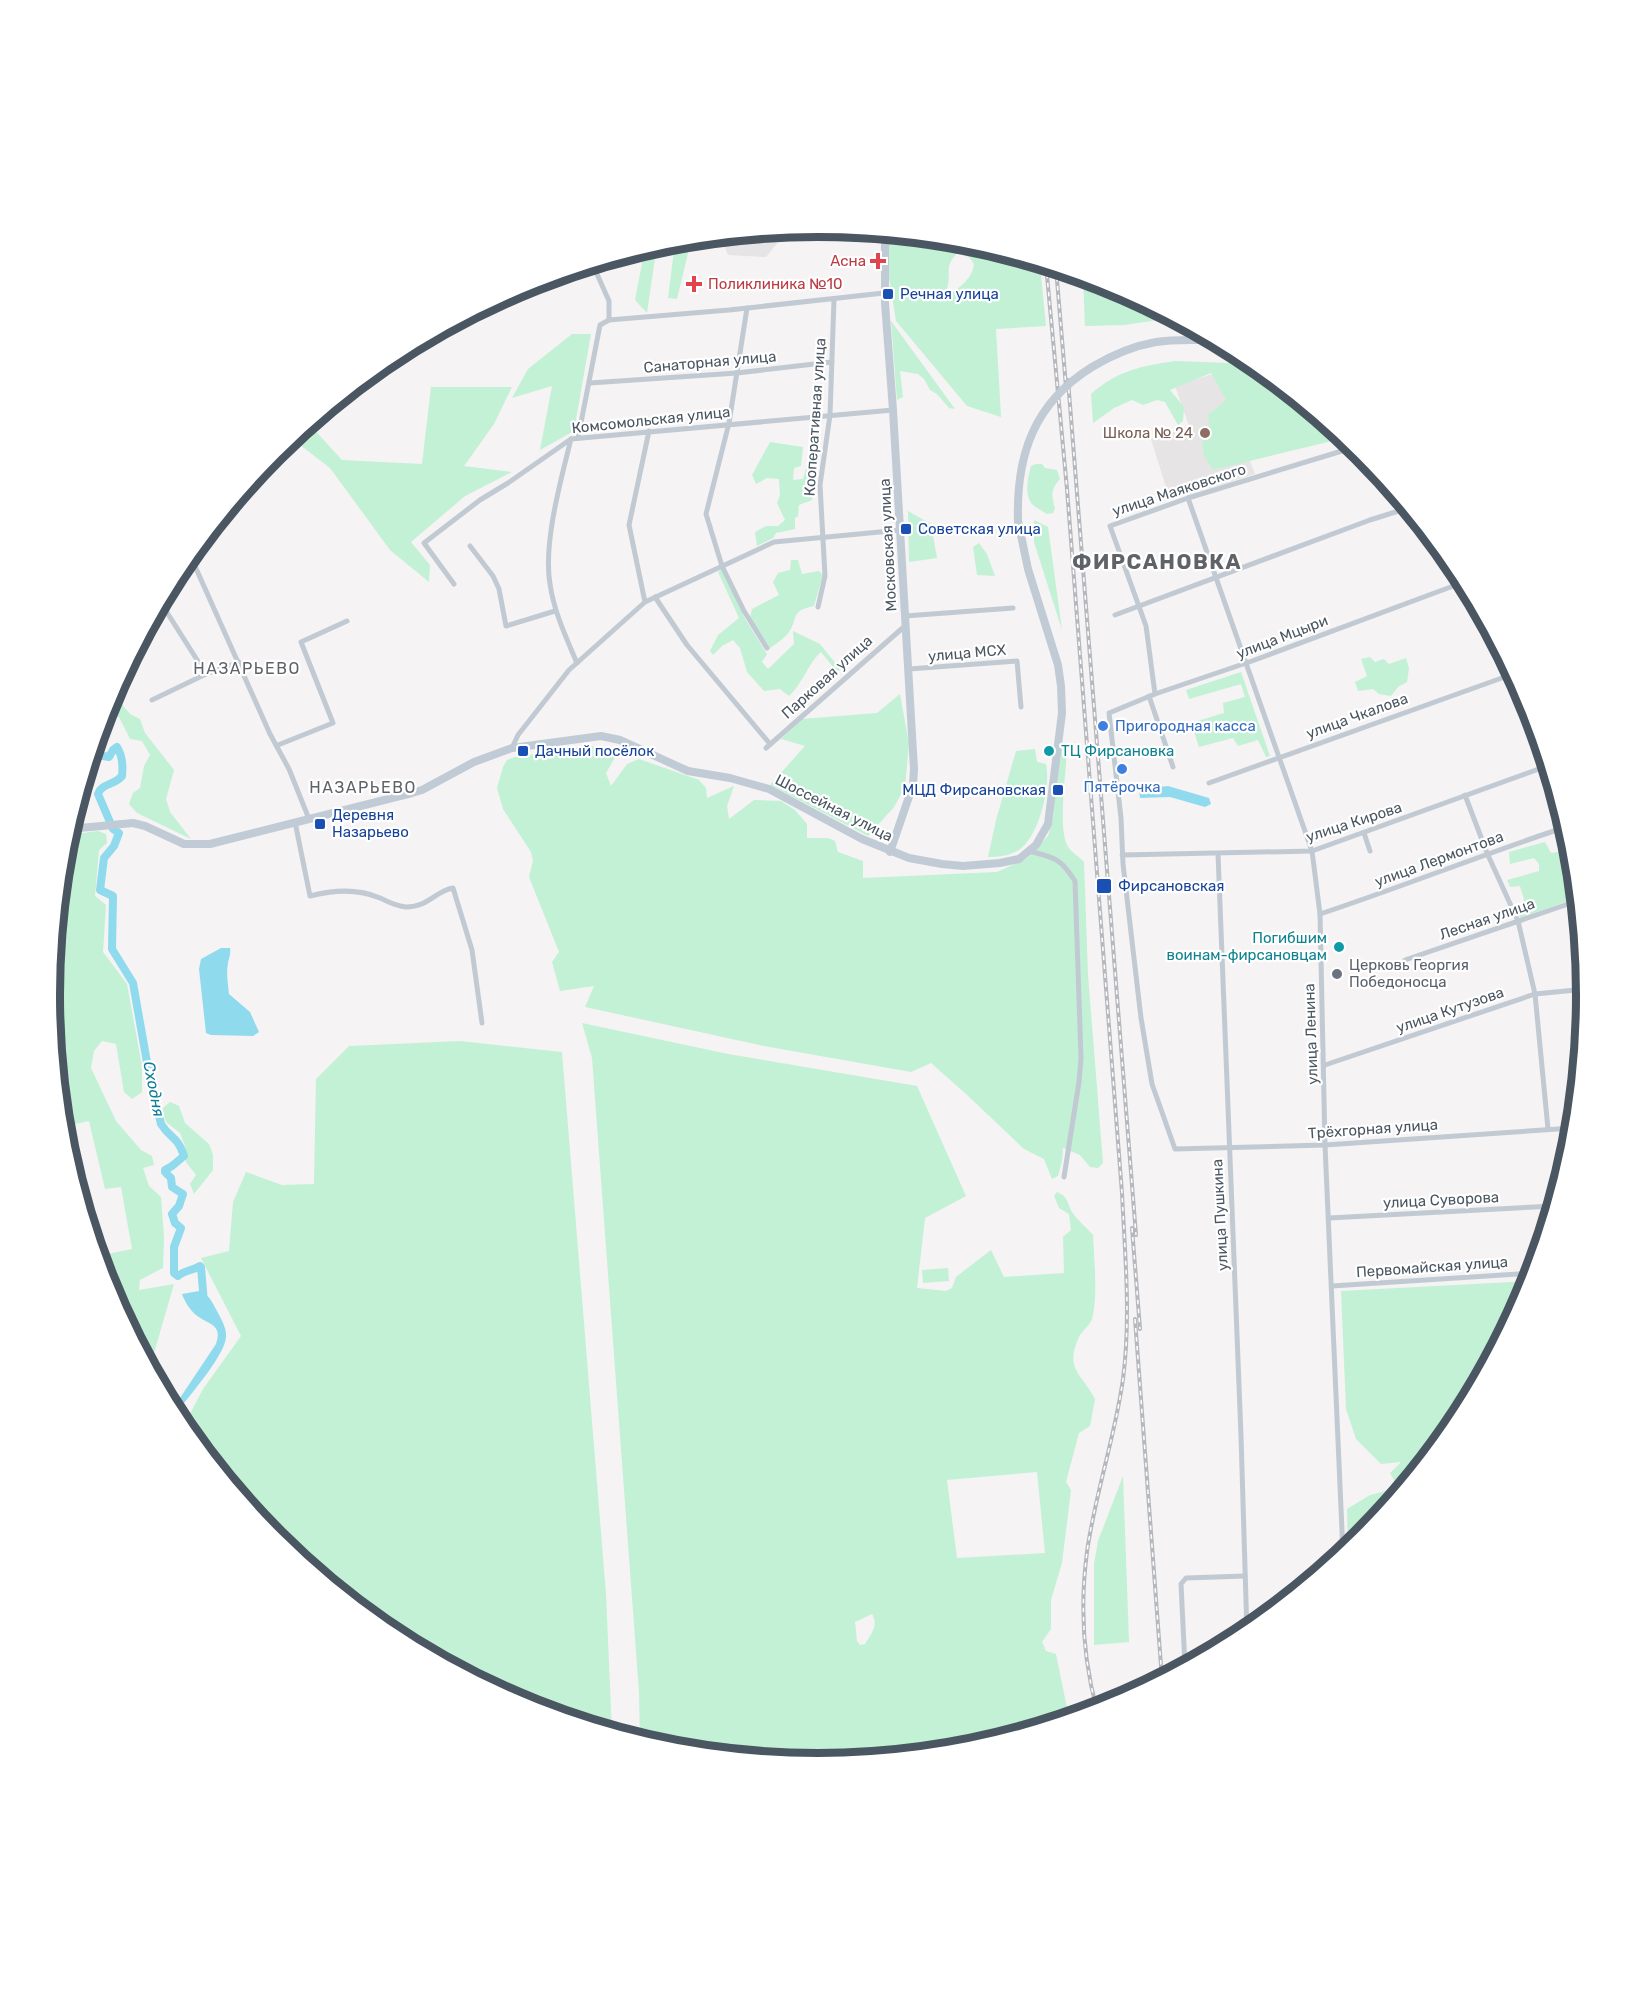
<svg xmlns="http://www.w3.org/2000/svg" width="1636" height="1991" viewBox="0 0 1636 1991" font-family="Rubik,sans-serif">
<rect width="100%" height="100%" fill="#f5f3f3"/>
<!-- education -->
<g fill="#e6e4e5">
<path d="M776,231L779,241L766,257L728,255L721,237Z"/>
<path d="M1216,373L1255,474L1170,500L1151,439L1189,426L1175,386Z"/>
</g>
<!-- green -->
<g fill="#c3f1d5" fill-rule="evenodd">
<path d="M889,234L968,242L1040,264L1046,326L996,329L1001,417L967,406L896,321L888,271ZM957,253L969,257L974,264C973,277 961,287 950,294L947,289C952,271 943,269 957,253Z"/>
<path d="M704,238V245H690L677,299L668,298L674,250L660,248L656,251L647,313L635,300L644,253L637,251L668,242Z"/>
<path d="M1083,277L1112,286L1173,318L1124,325L1085,326Z"/>
<path d="M891,321L955,409L949,408L937,394L930,390L924,379L918,374L900,371L903,397L897,400Z"/>
<path d="M572,334H591L574,431L540,450L552,386L512,398L528,369Z"/>
<path d="M1176,361L1254,364L1344,438L1213,470L1204,456L1202,442L1210,431L1208,415L1226,400L1211,373L1170,390L1184,407L1183,421L1178,425L1165,402L1157,400L1143,405L1132,400L1114,408L1093,423L1091,394C1118,370 1142,366 1176,361Z"/>
<path d="M431,387H512L494,424L464,466L512,472L465,496L411,542L430,565L429,582L390,550L330,468L295,441L286,443L309,424L342,460L422,464Z"/>
<path d="M770,442L803,447L801,466L794,468L793,480L803,479L807,465L816,464L812,500L799,505L798,516L795,518V529L776,533L773,538L757,546L755,532L766,526H778L785,520L777,503L780,495L779,479L767,478L756,484L752,475Z"/>
<path d="M1036,464H1042L1045,468L1057,470L1060,479C1051,489 1051,495 1055,508L1053,513L1047,514C1043,511 1038,509 1034,506C1023,496 1028,478 1031,466Z"/>
<path d="M908,511L931,524L937,558L909,562Z"/>
<path d="M1034,520L1048,527L1062,630L1034,542Z"/>
<path d="M979,543L987,554L995,576L977,575L973,547Z"/>
<path d="M791,560H798L802,574L819,571L823,575L814,606C790,611 799,617 789,632C785,638 776,644 770,648L750,617L752,609L779,595L773,582L778,573L790,570Z"/>
<path d="M722,569L744,617L767,654L762,662L768,669L794,644L793,631L820,644L840,669L837,672L821,652C809,662 803,683 789,696L780,689L764,691L747,672L740,648L733,640L722,646L713,655L710,651L718,635L739,618L718,572Z"/>
<path d="M1370,657L1375,662L1384,659L1389,664L1406,658L1409,668L1407,682L1398,687L1391,696L1379,694L1373,689L1358,691L1355,682L1367,676L1361,659Z"/>
<path d="M1241,672L1270,756L1266,757L1258,740L1238,746L1233,738L1199,747L1191,723L1224,713L1223,703L1245,697L1241,684L1189,699L1186,690Z"/>
<path d="M114,690L124,707L130,714L140,719L145,733L174,770L166,799L170,812L191,839L137,813L129,804L133,793L140,788L144,766L150,755L142,741L130,739L119,717H113L106,707Z"/>
<path d="M900,694L909,744L905,787L894,807L868,836L770,785L805,746L781,739L802,719L877,713Z"/>
<path d="M1061,744L1067,750C1066,773 1058,826 1067,845C1070,852 1079,856 1084,862L1088,975L1103,1163L1098,1168L1090,1167L1080,1155L1063,1148L1062,1161L1058,1176L1052,1179L1044,1159L1024,1149L966,1094L931,1063L911,1072L764,1046L585,1007L594,986L560,991L552,962L559,952L529,877L533,861L531,852L503,809L497,788L503,767L507,760L515,757L590,746L608,748L615,757L606,773L611,786L627,764L639,759L699,780L706,788L707,798L734,786L727,806L729,819L754,800L781,801L795,810L807,824V838H828L835,841L838,852L863,861V878L997,872L1026,859L1048,836L1053,818Z"/>
<path d="M1035,749L1037,762L1046,764C1051,787 1039,836 1019,850C1009,856 999,857 988,857L996,820L1016,751Z"/>
<path d="M98,831L106,834L107,843L99,850L95,896L106,905L103,952L127,984L142,1066V1092L132,1099L124,1092L116,1044L102,1041L94,1051L91,1068L116,1121L141,1150L152,1156L154,1165L143,1168L149,1186L161,1197L164,1237L163,1268L140,1280L139,1290L174,1284L150,1367L108,1289L98,1256L132,1249L121,1187L105,1189L89,1121L62,1127L50,995L64,845L67,835Z"/>
<path d="M1568,837L1572,846L1577,898L1520,918L1518,910L1523,906L1524,899L1520,886L1510,887L1507,880L1539,871V864L1534,858L1510,864L1509,852L1545,842L1551,853L1564,851Z"/>
<path d="M582,1023L728,1054L917,1086L966,1196L925,1218L917,1288L946,1291L952,1288L956,1277L991,1250L1004,1277L1064,1273L1063,1237L1071,1230L1069,1214L1059,1208L1054,1196L1057,1192C1068,1196 1067,1203 1072,1212C1077,1220 1087,1228 1093,1235C1094,1258 1098,1297 1092,1319C1090,1325 1082,1331 1079,1337C1064,1369 1082,1374 1095,1399L1090,1426L1079,1433L1066,1482L1071,1490L1062,1563L1051,1600V1629L1042,1642L1046,1651L1056,1654L1069,1718L968,1749L818,1764L668,1749L640,1741L639,1692L592,1058ZM1037,1472L1045,1553L957,1558L947,1480ZM872,1614C879,1625 871,1634 865,1644L860,1645L857,1641L855,1622Z"/>
<path d="M460,1041L562,1052L606,1594L612,1732L524,1705L391,1634L274,1539L183,1427L203,1389L241,1336L201,1258L229,1251L233,1202L246,1172L282,1185L314,1184L316,1079L349,1046Z"/>
<path d="M170,1102L179,1106L185,1123L209,1144L213,1155V1170L194,1194L190,1184L196,1175L186,1162L185,1146L180,1133L166,1122L162,1109Z"/>
<path d="M948,1268L949,1281L923,1283L922,1270Z"/>
<path d="M1531,1281L1528,1290L1457,1423L1403,1488L1395,1482L1390,1473L1401,1462L1381,1464L1356,1439L1346,1409L1341,1291Z"/>
<path d="M1123,1476L1129,1642L1094,1645V1564L1098,1541Z"/>
<path d="M1386,1491L1387,1505L1390,1504L1361,1539L1348,1550L1347,1509L1370,1495Z"/>
</g>
<!-- water -->
<g fill="#90daee">
<path d="M1168,786L1209,798L1211,804L1205,807L1170,797L1140,798L1139,789Z"/>
<path d="M221,948H230C231,955 229,957 228,963C226,973 228,984 229,994L250,1012L259,1032L253,1036L211,1035L206,1033L199,969L201,959Z"/>
<path d="M199,1291C209,1294 212,1302 217,1311C221,1319 227,1328 226,1337C225,1356 187,1398 175,1415L172,1410L216,1344C223,1324 209,1325 196,1315C189,1309 185,1302 182,1294Z"/>
</g>
<g fill="none" stroke-linecap="round" stroke-linejoin="round">
<!-- river -->
<path stroke="#90daee" stroke-width="8" d="M92,754L109,757L113,750L117,747C122,755 123,767 122,776C115,785 102,783 98,794L113,829L119,833L114,846L104,858L100,890L113,896L112,949L133,983L148,1068L161,1124C171,1140 177,1135 184,1156L172,1166L165,1170V1172L171,1178L172,1187L183,1194L179,1206L172,1214L175,1223L181,1228L174,1247V1273L178,1276C185,1270 192,1271 200,1266L201,1267L204,1303"/>
<!-- street -->
<g stroke="#c1cad2" stroke-width="5">
<path d="M593,265L609,301V320L729,310L884,293"/>
<path d="M747,308L729,423L706,514L722,566L744,611L767,648"/>
<path d="M590,383L737,373L832,362"/>
<path d="M578,438L600,325L609,320"/>
<path d="M571,439C561,479 543,544 550,584C554,612 566,637 577,663"/>
<path d="M1188,498L1312,851L1320,914L1325,1145L1343,1554"/>
<path d="M470,546L493,576L499,589L506,626L555,611"/>
<path d="M190,555L270,734L289,769L309,819"/>
<path d="M1464,582L1252,661L1155,694L1109,713L1121,818L1123,864L1141,1018L1152,1084L1175,1149L1325,1145L1573,1128"/>
<path d="M454,584L424,543L480,500L508,483L571,439L893,410"/>
<path d="M655,597L687,645L770,744"/>
<path d="M645,602L629,525L649,431"/>
<path d="M161,603L206,674"/>
<path d="M818,607L825,576L820,485L830,415L834,299"/>
<path d="M1115,615L1370,520L1408,508"/>
<path d="M905,616L1013,608"/>
<path d="M909,669L1017,661L1021,707"/>
<path d="M1155,694L1146,626L1110,526L1188,498L1355,447"/>
<path d="M1149,696L1173,767"/>
<path d="M152,700L206,674L239,662"/>
<path d="M278,745L333,723L301,642L347,621"/>
<path d="M512,748L518,735L569,670L645,602L774,542L901,530"/>
<path d="M766,748L906,625"/>
<path d="M1209,783L1513,674"/>
<path d="M1465,795L1487,853L1518,921L1535,994L1548,1129"/>
<path d="M295,822L310,896C333,890 357,888 380,898C389,902 395,906 406,907C429,907 435,891 453,888L472,950L482,1023"/>
<path d="M1364,833L1370,851"/>
<path d="M1029,851C1056,858 1060,858 1075,881L1081,1058L1079,1082L1064,1177"/>
<path d="M1218,854L1241,1436L1247,1633"/>
<path d="M1122,855L1312,851L1547,766"/>
<path d="M1320,914C1402,887 1483,854 1566,827"/>
<path d="M1405,960L1577,901"/>
<path d="M1325,1065L1535,994L1586,989"/>
<path d="M1329,1218L1554,1206"/>
<path d="M1332,1286L1533,1273"/>
<path d="M1185,1666L1181,1584L1186,1578L1245,1576"/>
</g>
<!-- secondary -->
<g stroke="#c1cbd6" stroke-width="8">
<path d="M885,234V303L893,410L914,769L913,785L890,852"/>
<path d="M69,829L133,823L145,826L184,844H210L412,793L422,790L474,762L512,748L601,736L620,740L688,771L730,778L769,789L862,839L909,858L942,864L963,866L1000,863L1019,859L1036,845L1048,824L1062,713L1061,686L1058,665L1028,569L1018,521"/>
</g>
<!-- rail casing -->
<g stroke="#b5b8bd" stroke-width="4">
<g id="rail">
<path d="M1046,265L1067,489L1122,1193C1125,1255 1131,1317 1123,1379C1115,1437 1095,1494 1087,1552C1080,1605 1083,1659 1097,1710"/>
<path d="M1056,268L1066,387"/>
<path d="M1068,380L1136,1235"/>
<path d="M1132,1228L1140,1329"/>
<path d="M1135,1319L1162,1679"/>
</g>
</g>
<!-- rail -->
<use href="#rail" stroke="#fff" stroke-width="1.5" stroke-dasharray="4.5" stroke-linecap="butt"/>
<!-- secondary-bridge -->
<path stroke="#c1cbd6" stroke-width="8" d="M1018,521C1016,455 1034,403 1092,367C1112,355 1133,346 1156,342C1173,339 1190,340 1207,340"/>
</g>
<!-- markers -->
<g fill="#e0444e" stroke="#fff" stroke-width="2">
<path d="M875 252h6v6h6v6h-6v6h-6v-6h-6v-6h6z"/>
<path d="M691 275h6v6h6v6h-6v6h-6v-6h-6v-6h6z"/>
</g>
<g fill="#1a4fb4" stroke="#fff" stroke-width="2">
<rect x="882" y="288" width="12" height="12" rx="3"/>
<rect x="900" y="523" width="12" height="12" rx="3"/>
<rect x="517" y="745" width="12" height="12" rx="3"/>
<rect x="1052" y="784" width="12" height="12" rx="3"/>
<rect x="314" y="818" width="12" height="12" rx="3"/>
<rect x="1096" y="878" width="16" height="16" rx="3"/>
</g>
<circle fill="#8d6e63" stroke="#fff" stroke-width="2" cx="1205" cy="433" r="6"/>
<g fill="#3f7fe0" stroke="#fff" stroke-width="2">
<circle cx="1103" cy="726" r="6"/>
<circle cx="1122" cy="769" r="6"/>
</g>
<g fill="#0f9aa8" stroke="#fff" stroke-width="2">
<circle cx="1049" cy="751" r="6"/>
<circle cx="1339" cy="947" r="6"/>
</g>
<circle fill="#6b7280" stroke="#fff" stroke-width="2" cx="1337" cy="974" r="6"/>
<g text-anchor="middle" dominant-baseline="central" stroke-width="4.5" stroke-linejoin="round" paint-order="stroke">
<!-- health labels -->
<g font-size="15" fill="#be3a42" stroke="#fff" text-anchor="end">
<text x="866" y="261">Асна</text>
<text x="708" y="284" text-anchor="start">Поликлиника №10</text>
</g>
<!-- transit labels -->
<g font-size="15" fill="#164399" stroke="#fff" text-anchor="start">
<text x="900" y="294">Речная улица</text>
<text x="918" y="529">Советская улица</text>
<text x="535" y="751">Дачный посёлок</text>
<text x="1046" y="790" text-anchor="end">МЦД Фирсановская</text>
<text x="332" y="815">Деревня<tspan x="332" dy="17">Назарьево</tspan></text>
<text x="1118" y="886">Фирсановская</text>
</g>
<!-- street labels -->
<g font-size="15" fill="#4a5661" stroke="#fff">
<text transform="translate(710 362) rotate(-5)">Санаторная улица</text>
<text transform="translate(815 417) rotate(-86)">Кооперативная улица</text>
<text transform="translate(651 420) rotate(-6)">Комсомольская улица</text>
<text transform="translate(1179 490) rotate(-18)">улица Маяковского</text>
<text transform="translate(888 545) rotate(-93)">Московская улица</text>
<text transform="translate(1282 637) rotate(-21)">улица Мцыри</text>
<text transform="translate(967 653) rotate(-5)">улица МСХ</text>
<text transform="translate(827 677) rotate(-42)">Парковая улица</text>
<text transform="translate(1357 716) rotate(-20)">улица Чкалова</text>
<text transform="translate(834 808) rotate(27)">Шоссейная улица</text>
<text transform="translate(1354 822) rotate(-18)">улица Кирова</text>
<text transform="translate(1439 859) rotate(-20)">улица Лермонтова</text>
<text transform="translate(1487 919) rotate(-19)">Лесная улица</text>
<text transform="translate(1450 1010) rotate(-19)">улица Кутузова</text>
<text transform="translate(1311 1034) rotate(-92)">улица Ленина</text>
<text transform="translate(1373 1129) rotate(-4)">Трёхгорная улица</text>
<text transform="translate(1441 1200) rotate(-3)">улица Суворова</text>
<text transform="translate(1220 1215) rotate(-93)">улица Пушкина</text>
<text transform="translate(1432 1267) rotate(-4)">Первомайская улица</text>
</g>
<!-- education labels -->
<g font-size="15" fill="#785e54" stroke="#fff" text-anchor="end">
<text x="1193" y="433">Школа № 24</text>
</g>
<!-- shop labels -->
<g font-size="15" fill="#366cbe" stroke="#fff" text-anchor="start">
<text x="1115" y="726">Пригородная касса</text>
<text x="1122" y="787" text-anchor="middle">Пятёрочка</text>
</g>
<!-- culture labels -->
<g font-size="15" fill="#0d838f" stroke="#fff" text-anchor="start">
<text x="1061" y="751">ТЦ Фирсановка</text>
<text x="1327" y="938" text-anchor="end">Погибшим<tspan x="1327" dy="17">воинам-фирсановцам</tspan></text>
</g>
<!-- worship labels -->
<g font-size="15" fill="#5b616d" stroke="#fff" text-anchor="start">
<text x="1349" y="965">Церковь Георгия<tspan x="1349" dy="17">Победоносца</tspan></text>
</g>
<!-- neighbourhood labels -->
<g font-size="16" letter-spacing="1.5" fill="#5f6368" stroke="#fff">
<text x="247" y="668">НАЗАРЬЕВО</text>
<text x="363" y="787">НАЗАРЬЕВО</text>
</g>
<!-- water labels -->
<g font-size="16" font-style="italic" fill="#0c7c9b" stroke="#fff">
<text transform="translate(154 1089) rotate(79)">Сходня</text>
</g>
<!-- district labels -->
<g font-size="21" font-weight="bold" letter-spacing="1.5" fill="#5f6368" stroke="#fff">
<text x="1157" y="561">ФИРСАНОВКА</text>
</g>
</g>
<!-- crop -->
<path d="M0 0H1636V1991H0ZM60 995a758 758 0 1 1 1516 0a758 758 0 1 1-1516 0Z" fill="#fff" fill-rule="evenodd"/>
<path fill="none" stroke="#4a5661" stroke-width="8" d="M60 995a758 758 0 1 1 1516 0a758 758 0 1 1-1516 0Z"/>
</svg>
